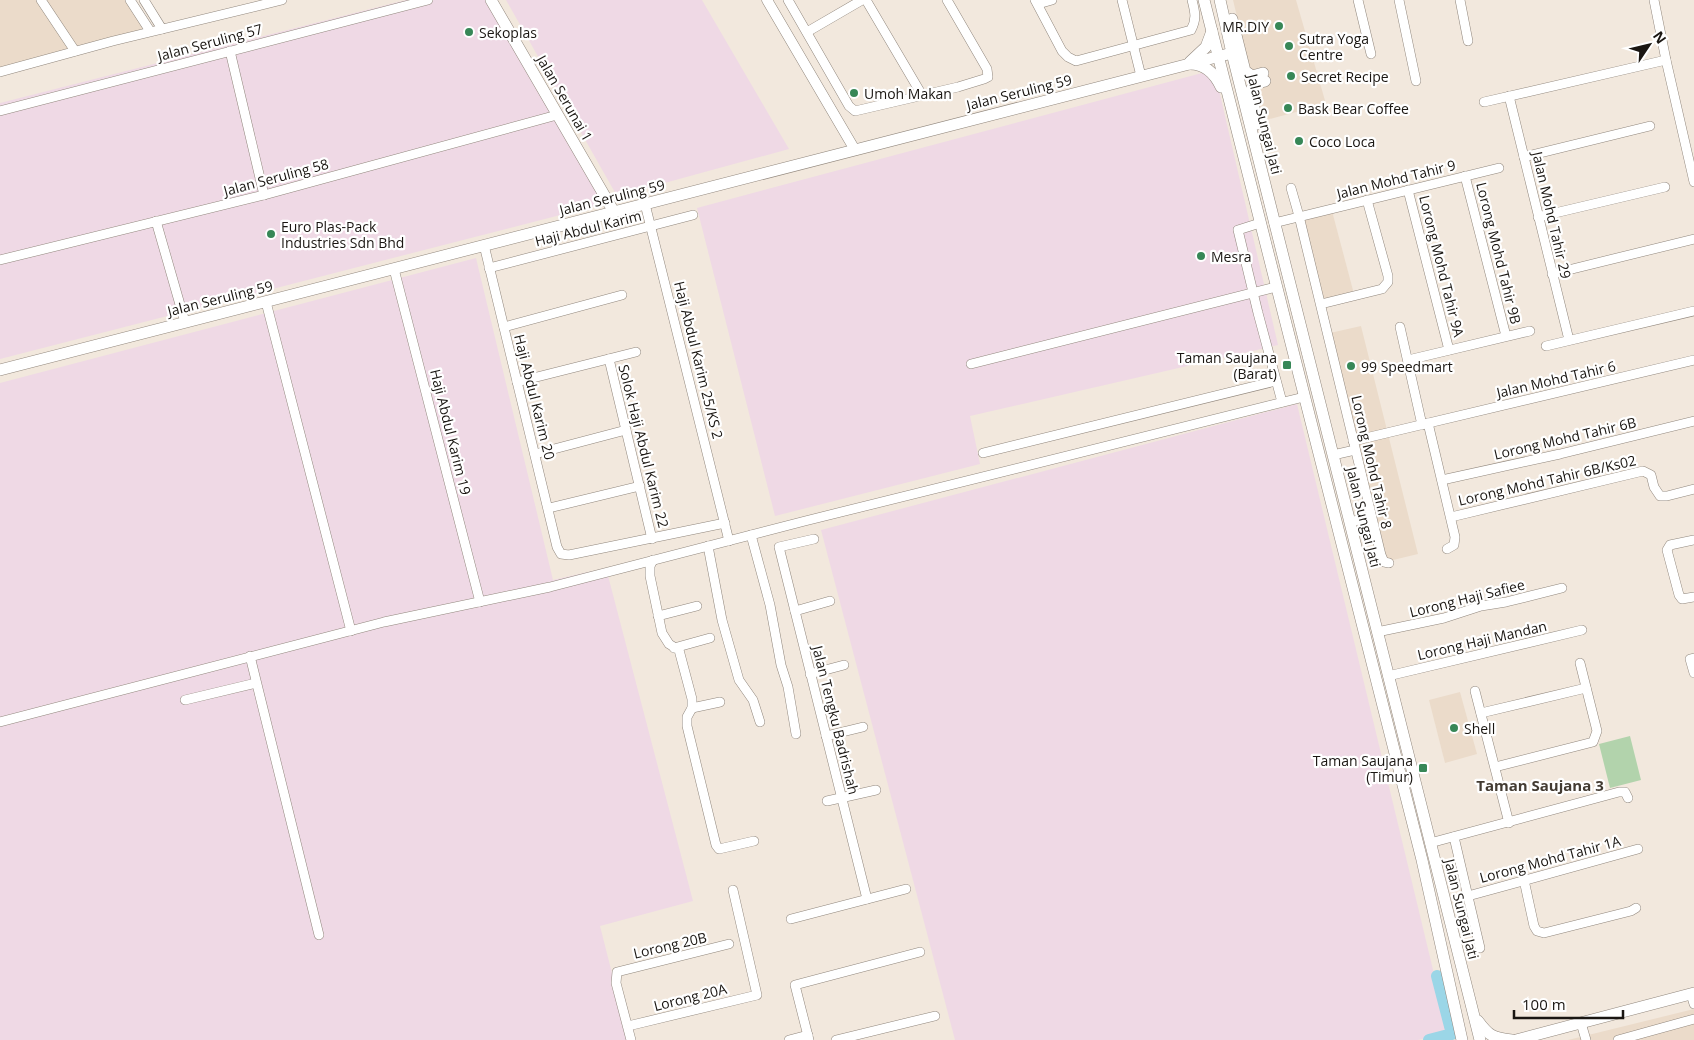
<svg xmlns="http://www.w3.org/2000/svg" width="1694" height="1040" viewBox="0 0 1694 1040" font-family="'Open Sans',sans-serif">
<rect width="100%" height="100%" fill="#f2e8dd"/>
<!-- built -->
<g fill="#ebdbca">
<path d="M0,0H127L146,29L0,68Z"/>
<path d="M1233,0H1296L1326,104L1262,121Z"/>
<path d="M1332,211L1354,294L1323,301L1303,219Z"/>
<path d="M1361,326L1418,554L1389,561L1384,556L1330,333Z"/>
<path d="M1460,692L1477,754L1445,763L1429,700Z"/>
<path d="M1694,1009V1040H1568Z"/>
</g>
<!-- industrial -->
<g fill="#efd9e5">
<path d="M406,0H485L603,204L0,359V103Z"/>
<path d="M506,0H702L789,149L617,196Z"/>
<path d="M1202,73L1216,77L1278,345L970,416L980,464L775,516L697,208Z"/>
<path d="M476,258L553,580L606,568L693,901L600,926L629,1040H0V383Z"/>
<path d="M1297,404L1448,1032L1418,1040H955L821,530Z"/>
</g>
<!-- green -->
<path fill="#b2d3ac" d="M1630,736L1641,780L1610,788L1599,744Z"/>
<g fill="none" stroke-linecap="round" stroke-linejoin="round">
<!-- river -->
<path stroke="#9bd6e7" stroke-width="12" d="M1429,1040L1452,1034L1437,976"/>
<!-- minor casing -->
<g stroke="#91877d" stroke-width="10">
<g id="minor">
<path d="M41,0L75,51"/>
<path d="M130,0L150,31"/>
<path d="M144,0L162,29"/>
<path d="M788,0L849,106L855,111L958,87L984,79L988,77L987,69L947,0"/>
<path d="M866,0L922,95"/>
<path d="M1035,0L1062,51L1068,57L1076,61L1191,30C1197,19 1195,12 1192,0"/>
<path d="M1122,0L1141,76"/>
<path d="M1358,0L1371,54"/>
<path d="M1399,0L1416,81"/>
<path d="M1460,0L1468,41"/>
<path d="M1654,0L1666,60L1694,182"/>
<path d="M1038,4L1052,0"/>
<path d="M807,32L862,0"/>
<path d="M230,51L264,195"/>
<path d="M0,72L113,41L282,0"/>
<path d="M1509,96L1569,340"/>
<path d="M1484,102L1666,60"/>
<path d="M0,111L428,0"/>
<path d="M1524,157L1650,126"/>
<path d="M1465,176L1506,336"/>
<path d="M1291,188L1299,216L1381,555L1384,562L1389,563"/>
<path d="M1408,190L1449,350"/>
<path d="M645,204L729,541"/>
<path d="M1538,217L1665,187"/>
<path d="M156,221L185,322"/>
<path d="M1260,223L1238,230L1258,313L1282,402"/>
<path d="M1274,223L1499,168"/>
<path d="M484,245L557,547L561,554L569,555L725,523"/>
<path d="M0,260L264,195L557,115"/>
<path d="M489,268L693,215"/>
<path d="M394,269L480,602"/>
<path d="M1552,274L1694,239"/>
<path d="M266,302L351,631"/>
<path d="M1321,304L1382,289L1388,282V276L1367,200"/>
<path d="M504,327L622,295"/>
<path d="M1400,327L1422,425"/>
<path d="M1546,346L1694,311"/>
<path d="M609,359L652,539"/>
<path d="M1408,360L1530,331"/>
<path d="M971,364L1276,287"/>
<path d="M517,382L636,352"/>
<path d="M1428,423L1455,537L1454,545L1447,549"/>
<path d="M1353,441L1694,360"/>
<path d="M983,453L1276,381"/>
<path d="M535,454L626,430"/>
<path d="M1333,455L1355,450"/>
<path d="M1442,480L1560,454L1694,421"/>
<path d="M549,508L640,486"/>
<path d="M1451,517L1643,471L1651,475L1654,487L1660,496H1667L1694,489"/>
<path d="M1350,522L1371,517"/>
<path d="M751,535L770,605L781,665L788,687L796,734"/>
<path d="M814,539L779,547L867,899"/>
<path d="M1694,540L1670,545L1667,550L1679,595L1682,599L1694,597"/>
<path d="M708,546L722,620L739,680L753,700L760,722"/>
<path d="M653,560L650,566V576L662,633L669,644L679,650L692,699V708L687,717V726L716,845L719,849L754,841"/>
<path d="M795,611L830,601"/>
<path d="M658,616L697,606"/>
<path d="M1377,632L1444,618L1481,606L1506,602L1562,588"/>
<path d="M674,648L710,638"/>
<path d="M250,656L319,935"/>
<path d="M1694,658L1690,659L1694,673"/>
<path d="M810,674L844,665"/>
<path d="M1388,676L1582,630"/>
<path d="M1475,691L1509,823"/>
<path d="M185,700L256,683"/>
<path d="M692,708L720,702"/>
<path d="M1481,713L1586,688"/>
<path d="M0,722L384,622L550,587L805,521L1304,397"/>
<path d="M826,736L863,727"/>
<path d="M1495,767L1593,742L1597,731L1580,663"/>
<path d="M827,801L876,790"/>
<path d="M1454,837L1480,948"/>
<path d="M1430,843L1619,792H1625L1628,798"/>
<path d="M1524,880L1534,926L1537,931L1544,933L1631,911L1636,908"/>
<path d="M1468,896L1638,849"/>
<path d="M791,919L906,889"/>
<path d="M1691,994L1694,1004"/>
<path d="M1581,1023L1586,1040"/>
<path d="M628,1026L757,995L733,890"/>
<path d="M631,1040L616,983L617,972L729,944"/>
<path d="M789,1040L808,1035"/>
<path d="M809,1040L795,985L920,952"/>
<path d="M836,1040L935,1016"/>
<path d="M1618,1040L1694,1019"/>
</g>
</g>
<!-- tertiary casing -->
<g stroke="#91877d" stroke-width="11">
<path id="tertiary" d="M767,0L855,150"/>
</g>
<!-- secondary casing -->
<g stroke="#91877d" stroke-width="12">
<g id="secondary">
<path d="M491,0L614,212"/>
<path d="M1204,0L1422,860L1462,1040"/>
<path d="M1220,0L1232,53L1480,1040"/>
<path d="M1232,19L1245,71L1252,76L1263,73"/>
<path d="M1190,62L1206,47L1212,31"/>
<path d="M1190,64C1205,64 1215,74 1221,87"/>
<path d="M1257,124L1251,90L1255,83L1265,81"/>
<path d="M0,370L1232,53"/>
<path d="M1478,1021C1489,1036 1493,1038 1512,1040"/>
<path d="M1516,1040L1694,993"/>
</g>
</g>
<!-- minor -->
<use href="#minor" stroke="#fff" stroke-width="9"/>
<!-- tertiary -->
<use href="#tertiary" stroke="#fff" stroke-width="10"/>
<!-- secondary -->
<use href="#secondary" stroke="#fff" stroke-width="11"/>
</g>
<!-- markers -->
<g fill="#378757" stroke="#fff" stroke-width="2">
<circle cx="1279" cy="26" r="5"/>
<circle cx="469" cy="32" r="5"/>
<circle cx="1289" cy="46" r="5"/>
<circle cx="1291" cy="76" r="5"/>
<circle cx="854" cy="93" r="5"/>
<circle cx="1288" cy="108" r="5"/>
<circle cx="1299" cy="141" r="5"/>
<circle cx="271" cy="234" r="5"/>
<circle cx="1201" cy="256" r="5"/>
<rect x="1282" y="360" width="10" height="10" rx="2.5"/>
<circle cx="1351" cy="366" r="5"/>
<circle cx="1454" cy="728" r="5"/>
<rect x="1418" y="763" width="10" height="10" rx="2.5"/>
</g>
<g text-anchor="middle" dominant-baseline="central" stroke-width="4.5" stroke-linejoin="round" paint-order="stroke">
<!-- poi labels -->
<g font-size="14" fill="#1a1612" stroke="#fff" text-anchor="start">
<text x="1269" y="26" text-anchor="end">MR.DIY</text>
<text x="479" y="32">Sekoplas</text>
<text x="1299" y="38">Sutra Yoga<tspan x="1299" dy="16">Centre</tspan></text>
<text x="1301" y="76">Secret Recipe</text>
<text x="864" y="93">Umoh Makan</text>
<text x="1298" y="108">Bask Bear Coffee</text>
<text x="1309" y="141">Coco Loca</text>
<text x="281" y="226">Euro Plas-Pack<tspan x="281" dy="16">Industries Sdn Bhd</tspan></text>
<text x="1211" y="256">Mesra</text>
<text x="1277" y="357" text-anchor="end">Taman Saujana<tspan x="1277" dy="16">(Barat)</tspan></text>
<text x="1361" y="366">99 Speedmart</text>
<text x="1464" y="728">Shell</text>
<text x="1413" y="760" text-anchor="end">Taman Saujana<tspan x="1413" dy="16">(Timur)</tspan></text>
</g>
<!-- street labels -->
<g font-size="14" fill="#1a1612" stroke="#fff">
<text transform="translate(210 42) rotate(-15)">Jalan Seruling 57</text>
<text transform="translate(1019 92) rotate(-14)">Jalan Seruling 59</text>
<text transform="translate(565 98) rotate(60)">Jalan Serunai 1</text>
<text transform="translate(1265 124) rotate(76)">Jalan Sungai Jati</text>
<text transform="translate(276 177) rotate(-15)">Jalan Seruling 58</text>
<text transform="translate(1396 179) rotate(-14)">Jalan Mohd Tahir 9</text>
<text transform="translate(612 197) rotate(-14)">Jalan Seruling 59</text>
<text transform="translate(1552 215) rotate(77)">Jalan Mohd Tahir 29</text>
<text transform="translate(588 228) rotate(-14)">Haji Abdul Karim</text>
<text transform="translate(1499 253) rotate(76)">Lorong Mohd Tahir 9B</text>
<text transform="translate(1442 266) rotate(76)">Lorong Mohd Tahir 9A</text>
<text transform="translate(220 298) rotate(-14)">Jalan Seruling 59</text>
<text transform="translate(699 360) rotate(76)">Haji Abdul Karim 25/KS 2</text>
<text transform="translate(1556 379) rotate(-13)">Jalan Mohd Tahir 6</text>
<text transform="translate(535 397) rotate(76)">Haji Abdul Karim 20</text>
<text transform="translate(451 432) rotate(76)">Haji Abdul Karim 19</text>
<text transform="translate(1565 438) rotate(-13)">Lorong Mohd Tahir 6B</text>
<text transform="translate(644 446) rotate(76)">Solok Haji Abdul Karim 22</text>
<text transform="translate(1372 462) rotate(77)">Lorong Mohd Tahir 8</text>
<text transform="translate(1547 480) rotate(-13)">Lorong Mohd Tahir 6B/Ks02</text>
<text transform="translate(1364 517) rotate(76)">Jalan Sungai Jati</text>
<text transform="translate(1467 598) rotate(-14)">Lorong Haji Safiee</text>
<text transform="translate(1482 640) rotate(-13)">Lorong Haji Mandan</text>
<text transform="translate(836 720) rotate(76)">Jalan Tengku Badrishah</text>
<text transform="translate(1550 859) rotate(-15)">Lorong Mohd Tahir 1A</text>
<text transform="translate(1462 909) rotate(76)">Jalan Sungai Jati</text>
<text transform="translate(670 945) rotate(-13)">Lorong 20B</text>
<text transform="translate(690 997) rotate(-14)">Lorong 20A</text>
</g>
<!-- neighbourhood labels -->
<g font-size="15" font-weight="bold" fill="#433b32" stroke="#fff">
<text x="1540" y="785">Taman Saujana 3</text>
</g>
</g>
<!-- north arrow -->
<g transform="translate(1649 45) rotate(55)" stroke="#ffffff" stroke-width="4" paint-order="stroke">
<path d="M0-4L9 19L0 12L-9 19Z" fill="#1a1612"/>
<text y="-8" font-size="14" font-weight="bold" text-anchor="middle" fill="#1a1612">N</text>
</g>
<!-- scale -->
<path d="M1514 1010v8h109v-8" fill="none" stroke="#1a1612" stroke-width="2.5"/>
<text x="1522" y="1010" font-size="15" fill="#1a1612" stroke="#ffffff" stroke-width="4" paint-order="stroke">100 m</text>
</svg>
